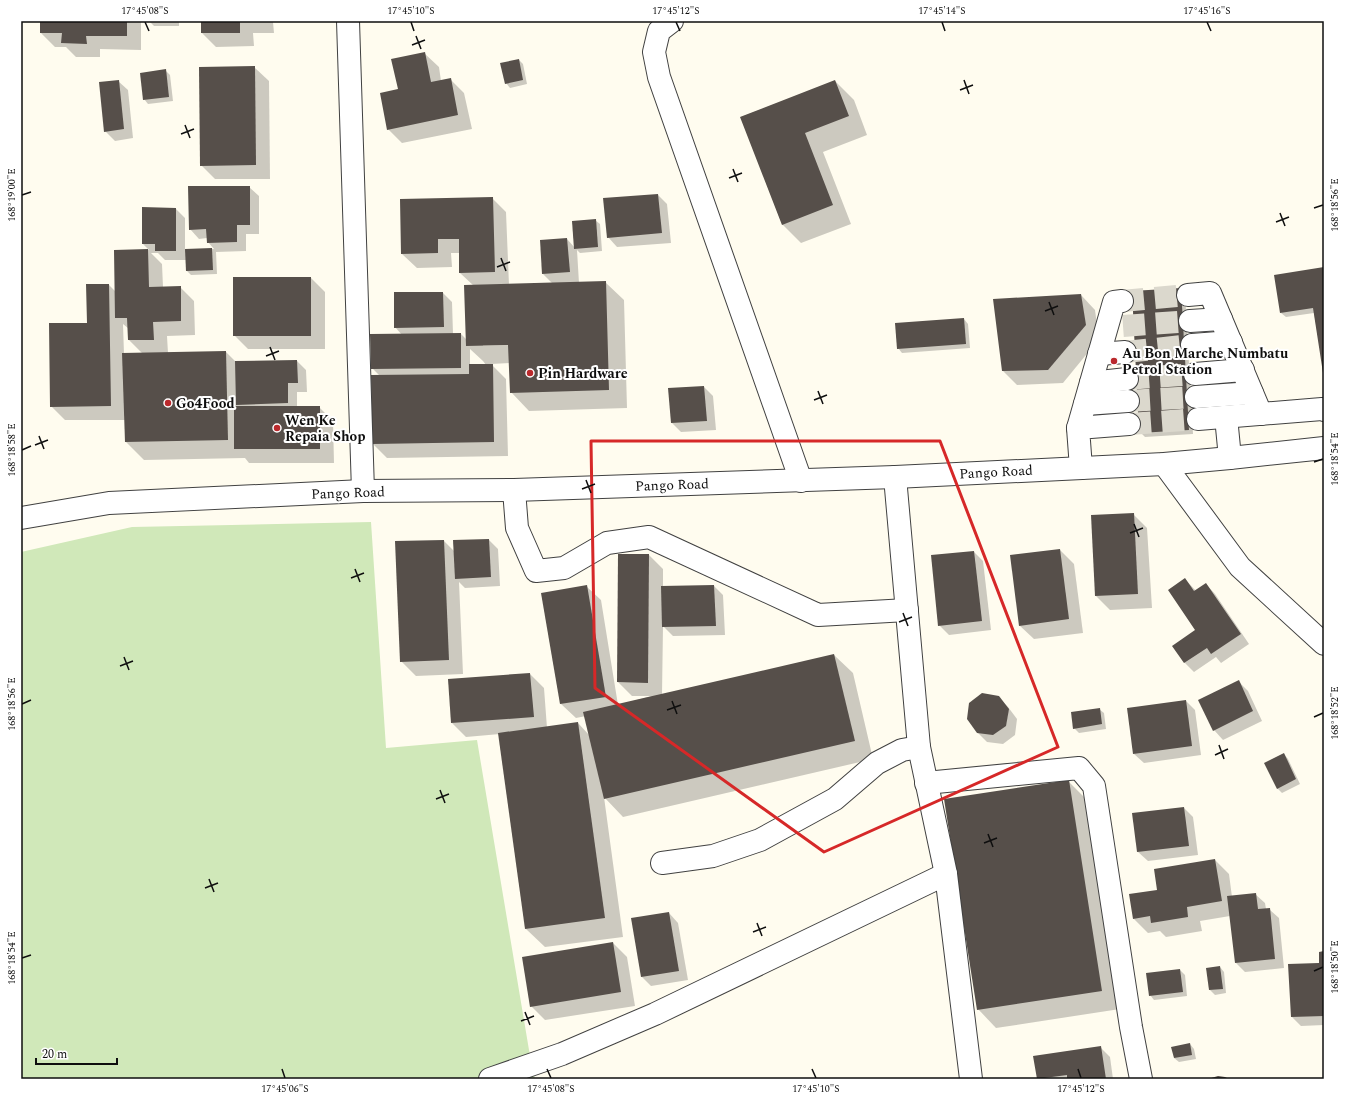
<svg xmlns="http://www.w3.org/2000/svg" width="1345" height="1100" viewBox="0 0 1345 1100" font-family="Spectral,serif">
<rect width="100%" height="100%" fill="#fffcef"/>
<!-- green -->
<path fill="#d0e8b9" d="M371,522L386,748L477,740L529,1050L535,1079H21V552L132,527Z"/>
<!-- shadow -->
<g fill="#0003" fill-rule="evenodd">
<path d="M41,21H141V50L100,49V57H76L66,47H55L41,33Z"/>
<path d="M149,21H179V26H154Z"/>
<path d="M202,21H296V22H273L274,33H253L254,46L216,47L202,33Z"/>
<path d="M424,53L439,67L441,81L450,79L464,93L472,129L402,143L388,129L399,90Z"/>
<path d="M519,60L523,64L527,84L510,88L506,83Z"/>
<path d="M254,67L269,81L270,179H215L201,165Z"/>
<path d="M165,70L170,75L173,101L148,104L144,99Z"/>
<path d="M118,81L128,90L133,138L115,141L105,131Z"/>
<path d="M835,81L854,100L867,135L823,152L851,224L801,243L782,224L741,117Z"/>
<path d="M249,187L259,196V234H246V251L216,252L217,274L191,275L187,271L186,260H165L158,253H151L162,264L163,287H180L194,301L195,335L167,336L168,353L226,352L236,362L297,361L306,370L307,392H297V407H319L333,421L334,463H249L245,458L144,460L126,442L125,420H65L51,406L88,324L109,285L116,292L115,251L149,250L143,244L176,209L185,218V250L214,249L208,242L207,238L199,239L190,229ZM123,324L129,329V340L143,354H124Z"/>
<path d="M658,195L667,204L671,243L617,247L608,237Z"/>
<path d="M492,198L506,212L509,285L553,284L543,274L567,239L575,248L595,220L600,224L602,251L580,253L577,250L579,283L605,282L624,300L627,408L529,411L511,392L510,363L491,364L506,379L508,456L387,458L373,444L380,376L372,368L402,335L395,327L443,293L452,302L453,334H461L467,340L474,286L460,273V253H451L452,267L417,268L402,254ZM513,343V345L483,346V344ZM470,349L483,361L486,365H470Z"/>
<path d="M1324,268V372L1314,313L1286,317L1281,313Z"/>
<path d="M311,278L325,292V349H248L234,335Z"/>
<path d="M1185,294L1193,434L1145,437L1140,432Z"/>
<path d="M1081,295L1095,310L1099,339L1063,383L1017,385L1003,371Z"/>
<path d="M964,319L968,324L970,348L902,353L898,348Z"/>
<path d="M704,387L713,396L716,430L681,432L672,423L669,389Z"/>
<path d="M1133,514L1147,528L1152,608L1110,610L1096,596Z"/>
<path d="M489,540L498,549L500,586L465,588L459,582L463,674L416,676L401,661L444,541L455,552Z"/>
<path d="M1060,550L1074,564L1083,633L1034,639L1019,625Z"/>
<path d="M974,552L983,561L991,630L949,635L939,625Z"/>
<path d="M619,555H649L663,569V587L714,586L723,595L725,635L673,636L663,626L662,695L834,655L853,673L873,759L623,817L604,797L623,937L545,947L526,929L500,734L466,737L452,723L530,674L544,688L547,728L578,723L590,736L586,716L576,718L561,704L542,594L586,586L601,600L618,705L652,696H632L618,682Z"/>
<path d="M1185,579L1196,591L1206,584L1215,594L1249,644L1221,663L1216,657L1194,672L1185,663L1173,646L1197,630Z"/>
<path d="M1238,681L1248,691L1262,721L1223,740L1214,730Z"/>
<path d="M998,697L1008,707L1017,719L1015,735L1003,744L987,742L977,732Z"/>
<path d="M1186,701L1195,710L1201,755L1144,763L1134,754Z"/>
<path d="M1099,709L1104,713L1106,729L1079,733L1074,728Z"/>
<path d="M1284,754L1288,759L1300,784L1282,793L1277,788Z"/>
<path d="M1068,781L1087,800L1120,1009L996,1028L978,1009Z"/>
<path d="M1184,808L1193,817L1198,855L1148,861L1138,852L1133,814Z"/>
<path d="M1215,860L1229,874L1232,897L1255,894L1265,903L1266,909H1269L1279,918L1284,968L1245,972L1236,963L1230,916L1200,921L1202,931L1166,937L1160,931L1148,933L1134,919L1158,891Z"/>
<path d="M669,913L678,923L688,980L651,986L642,977Z"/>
<path d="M613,943L627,957L635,1006L545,1020L531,1006Z"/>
<path d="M1324,952V1025L1301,1026L1292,1017L1320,964Z"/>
<path d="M1220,967L1224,972L1226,993L1215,995L1210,990L1207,969Z"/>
<path d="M1180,970L1185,975L1187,996L1154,1000L1150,995Z"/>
<path d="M1190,1044L1194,1049L1196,1059L1179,1062L1174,1058Z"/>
<path d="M1100,1047L1110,1057L1113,1079H1038L1034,1057Z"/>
</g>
<!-- building -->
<g fill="#564f4a">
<path d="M40,21H127V36H86L87,44L61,43L62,33H40Z"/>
<rect x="201" y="21" width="39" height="12"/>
<path d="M425,52L431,82L451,78L458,115L387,130L380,93L398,89L391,59Z"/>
<path d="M519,59L523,80L505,84L500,63Z"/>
<path d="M255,66L256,165L200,166L199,67Z"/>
<path d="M166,69L169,97L143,100L140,73Z"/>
<path d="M119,80L124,129L104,132L99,82Z"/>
<path d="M835,80L849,116L805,133L833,205L782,225L740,117Z"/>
<path d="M188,186H250V225H237V242L207,243L206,229L189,230Z"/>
<path d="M658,194L662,233L607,238L603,198Z"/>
<path d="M493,197L495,272L459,273V239H438V253L401,254L400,199Z"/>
<path d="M142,207L176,208V251H155V244H142Z"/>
<path d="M596,219L598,247L574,249L572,221Z"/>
<path d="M567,238L570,272L542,274L540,240Z"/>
<path d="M212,248L213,270L186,271L185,249Z"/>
<path d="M148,249L149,287L181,286V321L153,322L154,340H128L127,318H115L114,250Z"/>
<path d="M1324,267V373H1323L1313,308L1280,313L1274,275Z"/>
<rect x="233" y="277" width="78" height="59"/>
<path d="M606,281L609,390L510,393L508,345L466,346L464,285Z"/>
<path d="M86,284H109L111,406L50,407L49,323H87Z"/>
<path d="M1181,288L1189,430L1139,433L1132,291Z"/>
<path d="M394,292H443L444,327L394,328Z"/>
<path d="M1081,294L1086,325L1048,370L1002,371L993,299Z"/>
<path d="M964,318L966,344L897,349L895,323Z"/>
<path d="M461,333V368L371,369L370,334Z"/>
<path d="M226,351L228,440L125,442L122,353Z"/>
<path d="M297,360L298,383H288V403L236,405L235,361Z"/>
<path d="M469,364H493L494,442L372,444L371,375L469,374Z"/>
<path d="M704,386L707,421L671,423L668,388Z"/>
<rect x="234" y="406" width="86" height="43"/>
<path d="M1134,513L1138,594L1095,596L1091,515Z"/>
<path d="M489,539L491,577L455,579L453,540Z"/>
<path d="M444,540L449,660L400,662L395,541Z"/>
<path d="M1060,549L1069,619L1019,626L1010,555Z"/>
<path d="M974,551L982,621L938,626L931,555Z"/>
<path d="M618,554H649L648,683L617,682Z"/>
<path d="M1185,578L1194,591L1206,583L1241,634L1211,654L1207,648L1184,663L1172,646L1195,630L1168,590Z"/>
<path d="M587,585L606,697L560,704L541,593Z"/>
<path d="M714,585L716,626L662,627L661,586Z"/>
<path d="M834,654L855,741L604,799L583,712Z"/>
<path d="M530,673L534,717L451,723L448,679Z"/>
<path d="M1239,680L1253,711L1213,731L1198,700Z"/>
<path d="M982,693L999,696L1009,709L1006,726L993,735L977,733L967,719L969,703Z"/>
<path d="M1186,700L1192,746L1133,754L1127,708Z"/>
<path d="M1100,708L1102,724L1073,729L1071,712Z"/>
<path d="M578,722L605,918L525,929L498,733Z"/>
<path d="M1284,753L1296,779L1277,789L1264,763Z"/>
<path d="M1069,780L1102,991L977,1010L944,799Z"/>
<path d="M1184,807L1189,846L1137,852L1132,813Z"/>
<path d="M1215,859L1222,901L1187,907L1188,917L1151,923L1150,916L1133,919L1129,894L1157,890L1154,869Z"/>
<path d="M1256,893L1258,909L1270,908L1275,959L1235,963L1227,896Z"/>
<path d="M669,912L679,971L641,977L631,918Z"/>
<path d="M613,942L621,992L530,1007L522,957Z"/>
<path d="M1324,951V1016L1291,1017L1288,964L1319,963V952Z"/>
<path d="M1220,966L1223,989L1209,990L1206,968Z"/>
<path d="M1180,969L1183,992L1149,996L1146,973Z"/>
<path d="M1190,1043L1192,1055L1174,1058L1171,1047Z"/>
<path d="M1101,1046L1106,1079H1067V1075L1037,1079L1033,1056Z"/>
<path d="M1218,1076L1225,1077L1229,1079H1208Z"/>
</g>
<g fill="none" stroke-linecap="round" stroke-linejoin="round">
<!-- minor-tunnel -->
<g stroke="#dbd8cd" stroke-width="22" stroke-dasharray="22 11" stroke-linecap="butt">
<path d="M1122,301L1188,295"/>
<path d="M1123,326L1190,321"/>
<path d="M1125,352L1192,345"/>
<path d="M1127,379L1195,374"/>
<path d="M1128,401L1196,397"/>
<path d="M1129,424L1198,419"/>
</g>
<!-- minor casing -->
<g stroke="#414141" stroke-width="24">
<g id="minor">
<path d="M348,21L363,491"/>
<path d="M672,21L659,31L654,52L659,77L801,481"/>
<path d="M1188,295L1210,293L1261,414"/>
<path d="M1190,321L1221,319"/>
<path d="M1192,345L1231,342"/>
<path d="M1099,354L1125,352"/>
<path d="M1195,374L1243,370"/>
<path d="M1091,383L1127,379"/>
<path d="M1196,397L1252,393"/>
<path d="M1085,404L1128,401"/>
<path d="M1226,417L1230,458"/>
<path d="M1198,419L1322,409L1324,410"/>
<path d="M1078,428L1114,302L1122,301"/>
<path d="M1164,464L1240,567L1324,644"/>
<path d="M1081,468L1078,428L1129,424"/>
<path d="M895,477L919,747L946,874L971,1079"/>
<path d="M514,490L517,528L536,571L564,568L607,543L649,537L818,615L907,610"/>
<path d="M21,518L109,503L363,491L514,490L895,477L1164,464L1230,458L1324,448"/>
<path d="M926,783L1079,768L1094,786L1131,1027L1141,1079"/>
<path d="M662,863L713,856L760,840L835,799L877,763L902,750L919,747"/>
<path d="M490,1079L562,1054L655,1014L946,874"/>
</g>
</g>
<!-- minor -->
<use href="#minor" stroke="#fff" stroke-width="22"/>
</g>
<!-- marked area -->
<path fill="none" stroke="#d62828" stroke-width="3" stroke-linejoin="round" d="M591,441H940L1058,747L824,852L595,688Z"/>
<!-- ticks -->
<path fill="none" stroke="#0e0e0e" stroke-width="1.5" d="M145,22L149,31M411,22L414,31M676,22L680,31M942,22L945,31M1207,22L1211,31M416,36L421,49M412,45L425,40M964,80L969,94M960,90L973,85M185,125L190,138M181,134L194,129M733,169L738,182M729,178L742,173M22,195L31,192M1314,208L1323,205M1280,213L1285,226M1276,222L1289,217M501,258L506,271M497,267L510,262M1049,302L1054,315M1045,311L1058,306M270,347L275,360M266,356L279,351M818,391L823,404M814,400L827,395M39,436L44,449M35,445L48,440M22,450L31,446M1314,462L1323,459M586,480L591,493M582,489L595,484M1134,524L1139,537M1130,533L1143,528M355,569L360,582M351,578L364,573M903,613L908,626M899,622L912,617M124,657L129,670M120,666L133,661M672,701L677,714M22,704L31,700M667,710L681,705M1314,717L1323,713M1219,745L1224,759M1215,755L1228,749M440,790L445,803M436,799L449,794M988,834L993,847M984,843L997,838M209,879L214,892M205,888L218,883M757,923L762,936M753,932L766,927M22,958L31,955M1314,971L1323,967M525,1012L530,1025M521,1021L534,1016M282,1069L285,1078M547,1069L551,1078M812,1069L816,1078M1078,1069L1081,1078"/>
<!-- markers -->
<g fill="#ba292c" stroke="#fff" stroke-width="1.5">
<circle cx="1114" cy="361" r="4"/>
<circle cx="530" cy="373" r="4"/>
<circle cx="168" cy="403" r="4"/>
<circle cx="277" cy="428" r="4"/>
</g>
<g text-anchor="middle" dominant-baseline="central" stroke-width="4" stroke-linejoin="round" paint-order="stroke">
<!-- poi labels -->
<g font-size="14" font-weight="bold" fill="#0e0e0e" stroke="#fff" text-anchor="start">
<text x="1122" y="353">Au Bon Marche Numbatu<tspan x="1122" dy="16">Petrol Station</tspan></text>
<text x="538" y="373">Pin Hardware</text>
<text x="176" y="403">Go4Food</text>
<text x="285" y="420">Wen Ke<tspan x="285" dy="16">Repaia Shop</tspan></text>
</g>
<!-- street labels -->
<g font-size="14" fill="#0e0e0e" stroke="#fff">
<text transform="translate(996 472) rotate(-3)">Pango Road</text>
<text transform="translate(672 485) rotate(-2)">Pango Road</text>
<text transform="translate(348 493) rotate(-2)">Pango Road</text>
</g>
</g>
<!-- border -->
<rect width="1345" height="1100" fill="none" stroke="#ffffff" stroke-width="44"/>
<!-- scale -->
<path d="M36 1058v6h81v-6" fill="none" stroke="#0e0e0e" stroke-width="2"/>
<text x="42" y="1058" font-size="12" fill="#0e0e0e" stroke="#ffffff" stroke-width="3" paint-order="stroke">20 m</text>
<rect x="22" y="22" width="1301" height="1056" fill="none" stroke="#0e0e0e" stroke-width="1.5"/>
<g font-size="10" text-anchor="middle" fill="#0e0e0e">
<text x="145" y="14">17°45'08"S</text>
<text x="411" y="14">17°45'10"S</text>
<text x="676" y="14">17°45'12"S</text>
<text x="942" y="14">17°45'14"S</text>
<text x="1207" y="14">17°45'16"S</text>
<text transform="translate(11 195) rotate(-90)" y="4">168°19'00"E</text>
<text transform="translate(1334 205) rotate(-90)" y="4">168°18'56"E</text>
<text transform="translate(11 450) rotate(-90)" y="4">168°18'58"E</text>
<text transform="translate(1334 459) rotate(-90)" y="4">168°18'54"E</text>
<text transform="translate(11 704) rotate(-90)" y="4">168°18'56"E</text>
<text transform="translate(1334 713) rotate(-90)" y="4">168°18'52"E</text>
<text transform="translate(11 958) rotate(-90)" y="4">168°18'54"E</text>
<text transform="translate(1334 967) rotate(-90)" y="4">168°18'50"E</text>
<text x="285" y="1092">17°45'06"S</text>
<text x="551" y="1092">17°45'08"S</text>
<text x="816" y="1092">17°45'10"S</text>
<text x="1081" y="1092">17°45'12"S</text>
</g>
</svg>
